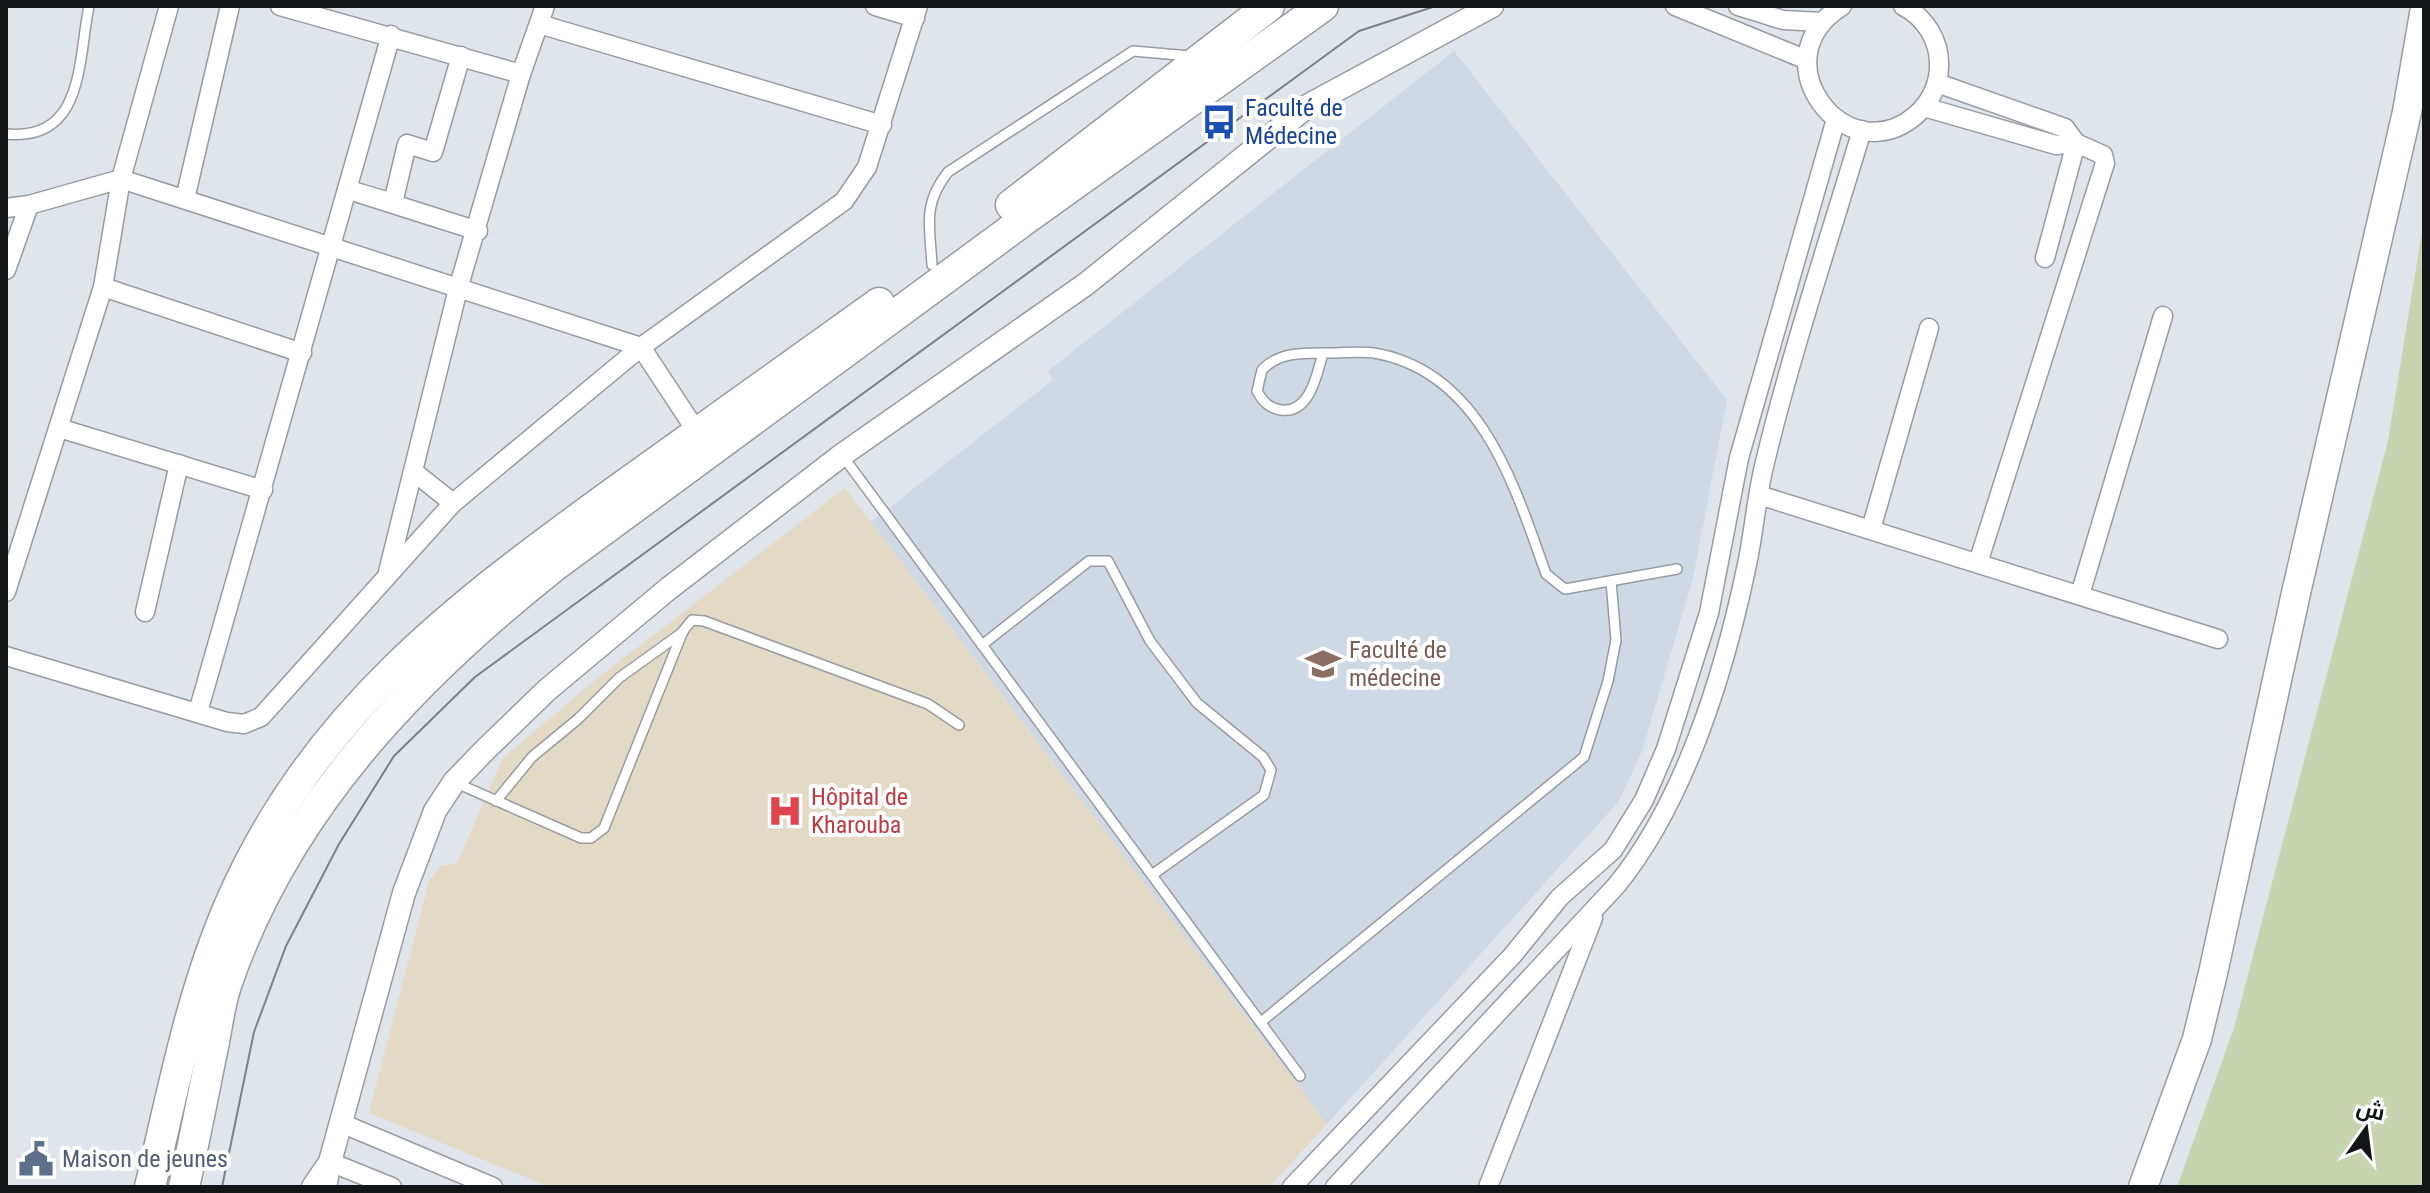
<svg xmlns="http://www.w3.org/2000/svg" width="2430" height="1193" viewBox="0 0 2430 1193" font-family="'Roboto Condensed',Cairo,sans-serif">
<rect width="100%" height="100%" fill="#e0e4eb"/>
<!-- built -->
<path fill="#cfd8e5" d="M1454,51L1727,400L1693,578L1642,751L1619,801L1327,1124L871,522L1053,380L1048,371Z"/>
<!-- medical -->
<path fill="#e2dac4" d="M845,488L1327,1124L1269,1187H550L369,1113L429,881L441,866L457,863L503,758L600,676Z"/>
<!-- green -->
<path fill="#c6d4b0" d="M2424,219V1187H2177L2234,1028L2388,441Z"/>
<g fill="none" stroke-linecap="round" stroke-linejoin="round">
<!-- service casing -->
<g stroke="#979ba1" stroke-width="12">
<g id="service">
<path d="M6,134C85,142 78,59 89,6"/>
<path d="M932,265C930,226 922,205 948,172L1133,51L1190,56"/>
<path d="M1323,353C1317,374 1310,414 1281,410C1269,408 1263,402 1257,391L1262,370C1279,351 1307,353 1331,353C1345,353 1360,351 1374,353C1481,371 1515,487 1546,574L1565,589L1677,569"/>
<path d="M842,455L1300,1076"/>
<path d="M982,645L1089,561H1108L1150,641L1197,703L1263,757L1271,770L1264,795L1152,875"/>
<path d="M454,782L581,838H591L604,828L683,631L692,620L704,621L928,704L959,725"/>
<path d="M496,801L532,757L578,719L619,678L683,632"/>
<path d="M1261,1022L1584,757L1608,681L1616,640L1611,581"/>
</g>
</g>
<!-- minor casing -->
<g stroke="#979ba1" stroke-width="21">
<g id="minor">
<path d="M280,6L521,74"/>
<path d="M875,6L915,18"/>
<path d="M1675,6L1807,60"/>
<path d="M1738,6L1783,20L1822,22"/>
<path d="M1842,6C1757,59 1846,175 1916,115C1930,103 1939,85 1939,66C1940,41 1925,17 1903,6"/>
<path d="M539,24L882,125"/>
<path d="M461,56L433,152L407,144L393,203L349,190L478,231"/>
<path d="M1937,83L2065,128L2076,143L2103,155L2105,163L1978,563"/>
<path d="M1924,107L2056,145L2076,143"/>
<path d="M185,199L230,6"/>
<path d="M6,208L29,205L121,179L641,347L697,432"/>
<path d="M2045,258L2076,143"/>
<path d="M6,270L29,205"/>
<path d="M103,287L302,353"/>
<path d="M59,428L263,490"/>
<path d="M414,472L453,503"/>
<path d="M1759,495L2218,639"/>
<path d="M1871,529L1929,328"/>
<path d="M388,572L458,289L521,74L545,6"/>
<path d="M6,592L103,287L121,179L169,6"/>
<path d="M2080,595L2163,316"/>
<path d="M145,612L179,464"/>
<path d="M6,656L227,722L244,724L261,717L453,503L641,347L844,201L867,167L918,6"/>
<path d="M198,712L391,35"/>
<path d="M341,1123L493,1187"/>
<path d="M330,1162L392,1187"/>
<path d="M1292,1187L1512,956L1560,897L1613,850L1644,800L1666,749L1709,613L1739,458L1836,119"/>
<path d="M1335,1187L1616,886C1684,803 1724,674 1746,569C1754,534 1756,497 1765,462C1792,350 1829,240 1862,130"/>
<path d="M1488,1187L1593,918"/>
</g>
</g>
<!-- tertiary casing -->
<g stroke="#979ba1" stroke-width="25">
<g id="tertiary">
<path d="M330,1162L404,893L435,811L454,782L486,749L547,690L668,589L842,455L1086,284L1309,105L1492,6"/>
<path d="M313,1187L330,1162L325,1187"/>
</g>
</g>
<!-- primary casing -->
<g stroke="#979ba1" stroke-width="31">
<path id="primary" d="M2143,1187L2197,1039L2213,973L2296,593L2407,112L2424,14"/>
</g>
<!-- trunk casing -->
<g stroke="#979ba1" stroke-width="33">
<g id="trunk">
<path d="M1011,205L1269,6"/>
<path d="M150,1187C173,1091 191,993 231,902C314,713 457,606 619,489C705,427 792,365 879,303"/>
<path d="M184,1187C194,1142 203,1096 212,1051C217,1029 219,1006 226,985C286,810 411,680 553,567L1027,218L1323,6"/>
</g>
</g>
<!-- service -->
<use href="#service" stroke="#fff" stroke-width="9"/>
<!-- minor -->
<use href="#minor" stroke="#fff" stroke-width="18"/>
<!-- tertiary -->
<use href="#tertiary" stroke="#fff" stroke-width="22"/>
<!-- primary -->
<use href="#primary" stroke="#fff" stroke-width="28"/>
<!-- trunk -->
<use href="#trunk" stroke="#fff" stroke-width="30"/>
<!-- tram -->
<path stroke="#7d8084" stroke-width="2" d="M222,1187L254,1032L286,946L339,844L394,756L475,677L1359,31L1436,6"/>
</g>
<!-- icons -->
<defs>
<g id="bus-bare" transform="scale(2.76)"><path d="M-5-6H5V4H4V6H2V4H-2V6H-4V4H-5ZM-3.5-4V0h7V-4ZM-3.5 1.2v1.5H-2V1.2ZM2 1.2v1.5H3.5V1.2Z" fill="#1a4fb4" stroke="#fff" stroke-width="2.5" paint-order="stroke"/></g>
<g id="university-bare" transform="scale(2.76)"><path d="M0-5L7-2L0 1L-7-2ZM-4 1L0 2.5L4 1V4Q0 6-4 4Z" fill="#8d6e63" stroke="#fff" stroke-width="2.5" paint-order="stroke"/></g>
<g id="hospital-bare" transform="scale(2.76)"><path d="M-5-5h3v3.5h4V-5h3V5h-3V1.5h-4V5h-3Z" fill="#e0444e" stroke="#fff" stroke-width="2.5" paint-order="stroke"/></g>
<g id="civic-bare" transform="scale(2.76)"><path d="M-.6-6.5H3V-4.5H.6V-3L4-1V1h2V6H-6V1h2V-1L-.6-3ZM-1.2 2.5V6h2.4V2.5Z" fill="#5c6f8a" stroke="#fff" stroke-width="2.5" paint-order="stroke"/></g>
</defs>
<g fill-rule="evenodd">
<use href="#bus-bare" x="1219" y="122"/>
<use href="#university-bare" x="1323" y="664"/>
<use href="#hospital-bare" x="785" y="811"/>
<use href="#civic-bare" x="36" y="1159"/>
</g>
<g text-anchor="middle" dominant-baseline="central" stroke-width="8" stroke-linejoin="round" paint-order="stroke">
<!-- transit labels -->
<g font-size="24" fill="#164399" stroke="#fff" text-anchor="start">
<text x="1245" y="108">Faculté de<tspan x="1245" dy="28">Médecine</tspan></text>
</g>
<!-- education labels -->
<g font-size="24" fill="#785e54" stroke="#fff" text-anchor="start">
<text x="1349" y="650">Faculté de<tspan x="1349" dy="28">médecine</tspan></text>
</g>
<!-- health labels -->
<g font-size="24" fill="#be3a42" stroke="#fff" text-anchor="start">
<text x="811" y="797">Hôpital de<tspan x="811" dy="28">Kharouba</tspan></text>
</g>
<!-- service labels -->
<g font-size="24" fill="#4e5e75" stroke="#fff" text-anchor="start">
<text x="62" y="1159">Maison de jeunes</text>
</g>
</g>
<!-- border -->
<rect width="2430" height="1193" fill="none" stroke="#141517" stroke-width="16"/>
<!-- north arrow -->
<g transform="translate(2366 1129) rotate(14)" stroke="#ffffff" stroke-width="6" paint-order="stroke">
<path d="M0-6L14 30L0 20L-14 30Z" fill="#141517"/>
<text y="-12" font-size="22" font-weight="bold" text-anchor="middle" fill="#141517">ش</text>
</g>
</svg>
